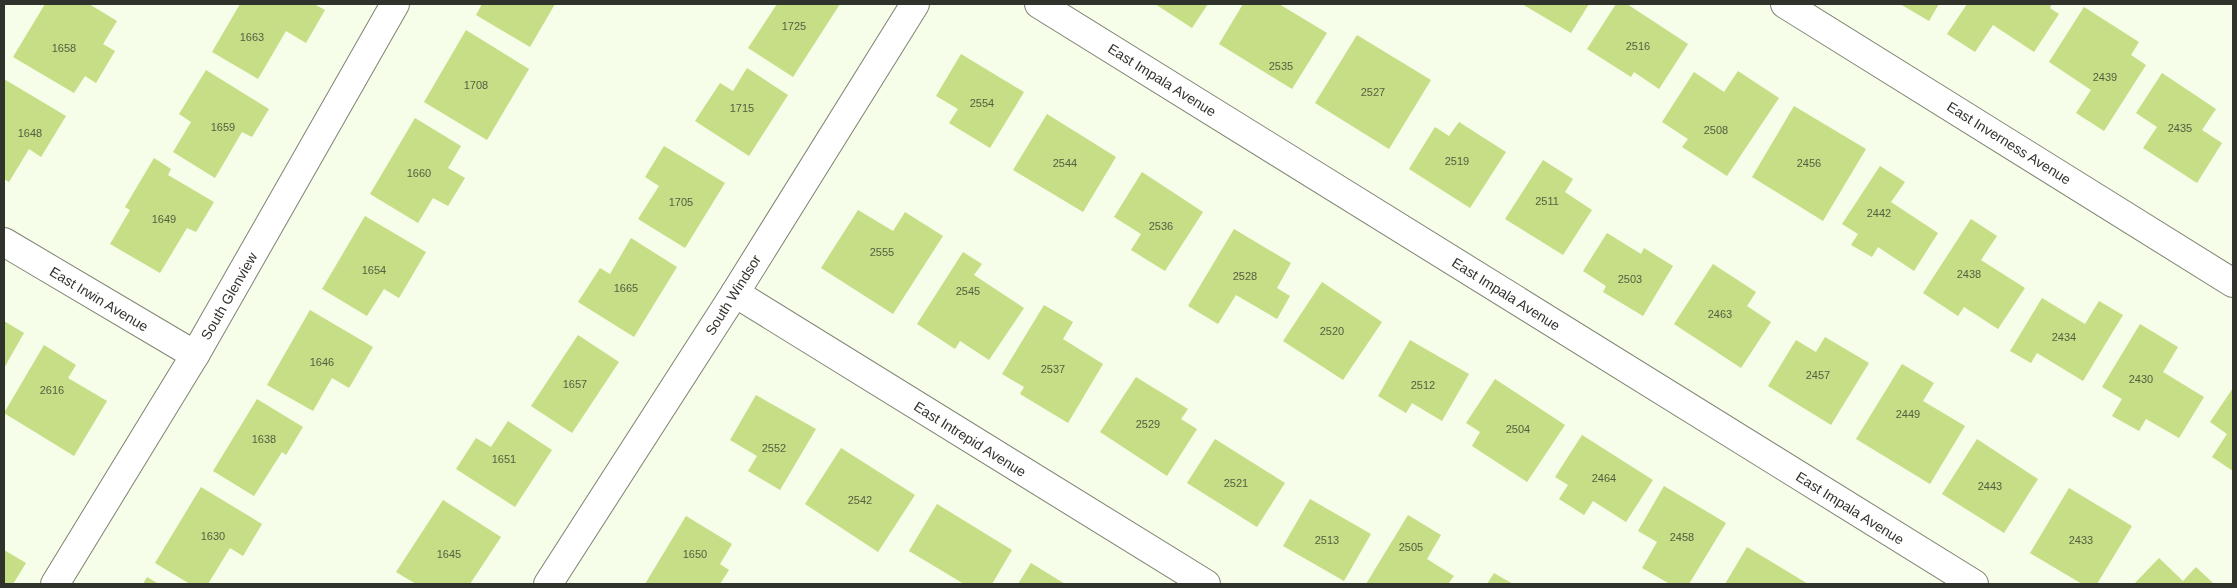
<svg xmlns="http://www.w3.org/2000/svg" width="2237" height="588" viewBox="0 0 2237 588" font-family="Arial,sans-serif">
<rect width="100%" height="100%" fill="#f6fde9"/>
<!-- building -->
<g fill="#c6de85">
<path d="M45,4H89L117,21L103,44L115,51L96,83L85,76L74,93L13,57Z"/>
<path d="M240,4H314L325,10L306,43L286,31L258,79L212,52Z"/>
<path d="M482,4H555L530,47L476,15Z"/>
<path d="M777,4H840L793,77L748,48Z"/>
<path d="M1155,4H1208L1192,28Z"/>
<path d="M1243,4H1279L1327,33L1292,89L1219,44Z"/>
<path d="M1522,4H1589L1571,33Z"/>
<path d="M1616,4H1627L1688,44L1659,89L1634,72L1631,77L1587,49Z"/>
<path d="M1900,4H1939L1929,21Z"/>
<path d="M1967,4H2052L2050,8L2059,14L2034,52L1993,25L1975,52L1947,34Z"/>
<path d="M2084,7L2139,42L2131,55L2146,65L2104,131L2076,113L2091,90L2049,62Z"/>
<path d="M466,30L529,69L487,140L424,102Z"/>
<path d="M1357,35L1431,80L1389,149L1315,103Z"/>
<path d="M961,54L1024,92L990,148L949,123L958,109L936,96Z"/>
<path d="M747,68L788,95L749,156L695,121L720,83L733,91Z"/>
<path d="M206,70L269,109L252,137L242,132L215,178L173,152L191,122L179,114Z"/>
<path d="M1738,71L1779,98L1727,176L1682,147L1688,139L1662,122L1694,72L1724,92Z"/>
<path d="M2162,73L2216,109L2202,130L2222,143L2197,183L2143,148L2157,127L2136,113Z"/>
<path d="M4,79L66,116L41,157L29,149L9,182L4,179Z"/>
<path d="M1794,106L1866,149L1823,221L1752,177Z"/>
<path d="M1047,114L1116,157L1083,212L1013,170Z"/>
<path d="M415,118L461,146L448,168L465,178L448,206L433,198L418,223L370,194Z"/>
<path d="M1459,122L1506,152L1470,208L1409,169L1435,127L1449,136Z"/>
<path d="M664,146L725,183L685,248L638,219L659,186L645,177Z"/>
<path d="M154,158L171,169L168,175L214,202L196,232L187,228L160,273L110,244L130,210L125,207Z"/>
<path d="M1543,160L1573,179L1565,192L1592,210L1563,255L1505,219Z"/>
<path d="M1880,166L1905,182L1891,202L1938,233L1914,271L1878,247L1872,257L1851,245L1858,234L1842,224Z"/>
<path d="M1142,172L1203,212L1165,271L1131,250L1141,234L1114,217Z"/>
<path d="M858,210L893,231L905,212L943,236L893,314L821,268Z"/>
<path d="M365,216L426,252L399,298L384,289L367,316L322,289Z"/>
<path d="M1971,219L1997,236L1981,260L2025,288L1998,329L1964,307L1958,316L1923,293Z"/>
<path d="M1234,229L1291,263L1277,288L1290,296L1277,319L1236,295L1218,324L1188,306Z"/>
<path d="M1607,233L1641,254L1644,248L1673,266L1643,316L1603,292L1606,286L1583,271Z"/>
<path d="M631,238L677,267L634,337L578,302L600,268L610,274Z"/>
<path d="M963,252L982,264L974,275L1024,308L989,360L960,341L955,349L917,324Z"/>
<path d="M1713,264L1756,292L1747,306L1771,322L1741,368L1674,324Z"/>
<path d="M1322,282L1382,322L1343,380L1283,341Z"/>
<path d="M2042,298L2085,324L2099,301L2123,315L2083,381L2037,353L2031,363L2010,351Z"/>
<path d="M1044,305L1073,322L1063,339L1103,364L1068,423L1020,394L1024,387L1002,374Z"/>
<path d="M310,310L373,347L349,388L332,378L313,411L267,385Z"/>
<path d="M4,321L24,333L4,368Z"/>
<path d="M2140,324L2178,347L2163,372L2204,397L2179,438L2146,419L2139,431L2112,416L2122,399L2102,387Z"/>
<path d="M578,335L619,362L572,433L531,406Z"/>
<path d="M1825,337L1869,363L1831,425L1768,386L1796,340L1816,352Z"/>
<path d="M1410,340L1469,374L1442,421L1412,403L1406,413L1378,396Z"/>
<path d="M44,345L76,365L68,378L107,401L74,456L4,413Z"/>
<path d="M1902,364L1934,383L1923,401L1965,426L1930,484L1856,439Z"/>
<path d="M1136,377L1188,409L1181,419L1197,429L1167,476L1100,432Z"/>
<path d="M1495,379L1565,425L1527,482L1472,446L1480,432L1466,423Z"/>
<path d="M2233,388V471L2212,457L2227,434L2210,422Z"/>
<path d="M756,395L816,429L780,490L748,471L757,456L730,440Z"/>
<path d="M257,399L303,427L286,455L282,452L254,496L213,471Z"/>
<path d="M508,421L552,450L515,507L456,469L476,438L491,447Z"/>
<path d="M1582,435L1653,480L1626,522L1593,501L1584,515L1559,499L1568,485L1555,477Z"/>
<path d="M1215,439L1285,483L1257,527L1187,483Z"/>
<path d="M1977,439L2038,479L2004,533L1942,494Z"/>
<path d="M841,448L915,495L878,552L805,504Z"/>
<path d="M1664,486L1726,523L1689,584H1670L1642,568L1657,542L1638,531Z"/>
<path d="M201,487L262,524L243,556L230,548L208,584H190L155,563Z"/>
<path d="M2069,488L2132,526L2097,584H2082L2030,553Z"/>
<path d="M1310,499L1371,534L1344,581L1283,546Z"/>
<path d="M443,500L501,537L470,584H416L396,572Z"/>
<path d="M937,504L1012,550L992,584H964L909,551Z"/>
<path d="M1408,515L1441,535L1427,559L1454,576L1448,584H1366Z"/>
<path d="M686,516L732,544L720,564L729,570L720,584H645Z"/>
<path d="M1747,547L1808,584H1725Z"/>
<path d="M4,550L26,563L13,584H4Z"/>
<path d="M2159,558L2183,581L2196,567L2214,584H2134Z"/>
<path d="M1031,563L1065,584H1018Z"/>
<path d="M1494,573L1513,584H1487Z"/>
<path d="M147,577L159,584H143Z"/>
</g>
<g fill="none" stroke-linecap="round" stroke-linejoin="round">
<!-- minor casing -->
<g stroke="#7e8372" stroke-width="30">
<g id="minor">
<path d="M1039,4L1974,584"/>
<path d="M1785,4L2233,283"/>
<path d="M4,242L195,355"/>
<path d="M735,293L1206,584"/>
<path d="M55,584L195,355L395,4"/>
<path d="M548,584L735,293L915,4"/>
</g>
</g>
<!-- minor -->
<use href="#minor" stroke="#fff" stroke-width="28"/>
</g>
<g text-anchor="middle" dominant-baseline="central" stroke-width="4" stroke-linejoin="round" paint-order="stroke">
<!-- number labels -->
<g font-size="11" fill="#565e42">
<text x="794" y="26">1725</text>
<text x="252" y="37">1663</text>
<text x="1638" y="46">2516</text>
<text x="64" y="48">1658</text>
<text x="1281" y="66">2535</text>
<text x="2105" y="77">2439</text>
<text x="476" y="85">1708</text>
<text x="1373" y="92">2527</text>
<text x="982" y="103">2554</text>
<text x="742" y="108">1715</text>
<text x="223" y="127">1659</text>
<text x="2180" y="128">2435</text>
<text x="1716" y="130">2508</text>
<text x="30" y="133">1648</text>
<text x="1457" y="161">2519</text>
<text x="1065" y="163">2544</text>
<text x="1809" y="163">2456</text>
<text x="419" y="173">1660</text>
<text x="1547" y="201">2511</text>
<text x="681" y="202">1705</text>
<text x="1879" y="213">2442</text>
<text x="164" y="219">1649</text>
<text x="1161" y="226">2536</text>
<text x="882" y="252">2555</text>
<text x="374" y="270">1654</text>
<text x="1969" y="274">2438</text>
<text x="1245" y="276">2528</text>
<text x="1630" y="279">2503</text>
<text x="626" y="288">1665</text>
<text x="968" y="291">2545</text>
<text x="1720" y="314">2463</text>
<text x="1332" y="331">2520</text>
<text x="2064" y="337">2434</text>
<text x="322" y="362">1646</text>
<text x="1053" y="369">2537</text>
<text x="1818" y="375">2457</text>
<text x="2141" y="379">2430</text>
<text x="575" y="384">1657</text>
<text x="1423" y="385">2512</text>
<text x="52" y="390">2616</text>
<text x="1908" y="414">2449</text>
<text x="1148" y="424">2529</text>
<text x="1518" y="429">2504</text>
<text x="264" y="439">1638</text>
<text x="774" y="448">2552</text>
<text x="504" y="459">1651</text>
<text x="1604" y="478">2464</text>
<text x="1236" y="483">2521</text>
<text x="1990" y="486">2443</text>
<text x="860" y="500">2542</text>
<text x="213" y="536">1630</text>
<text x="1682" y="537">2458</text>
<text x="1327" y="540">2513</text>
<text x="2081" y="540">2433</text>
<text x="1411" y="547">2505</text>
<text x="449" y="554">1645</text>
<text x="695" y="554">1650</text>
</g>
<!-- street labels -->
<g font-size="14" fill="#30332b" stroke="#fff">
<text transform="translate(1162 80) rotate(32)">East Impala Avenue</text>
<text transform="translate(2009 143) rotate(32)">East Inverness Avenue</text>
<text transform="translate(1506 294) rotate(32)">East Impala Avenue</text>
<text transform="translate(733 295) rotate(-58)">South Windsor</text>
<text transform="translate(229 296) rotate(-60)">South Glenview</text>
<text transform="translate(99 299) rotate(31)">East Irwin Avenue</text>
<text transform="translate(970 439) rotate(32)">East Intrepid Avenue</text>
<text transform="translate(1850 508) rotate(32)">East Impala Avenue</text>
</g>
</g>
<!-- border -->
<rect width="2237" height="588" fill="none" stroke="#30332b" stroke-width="10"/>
</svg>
